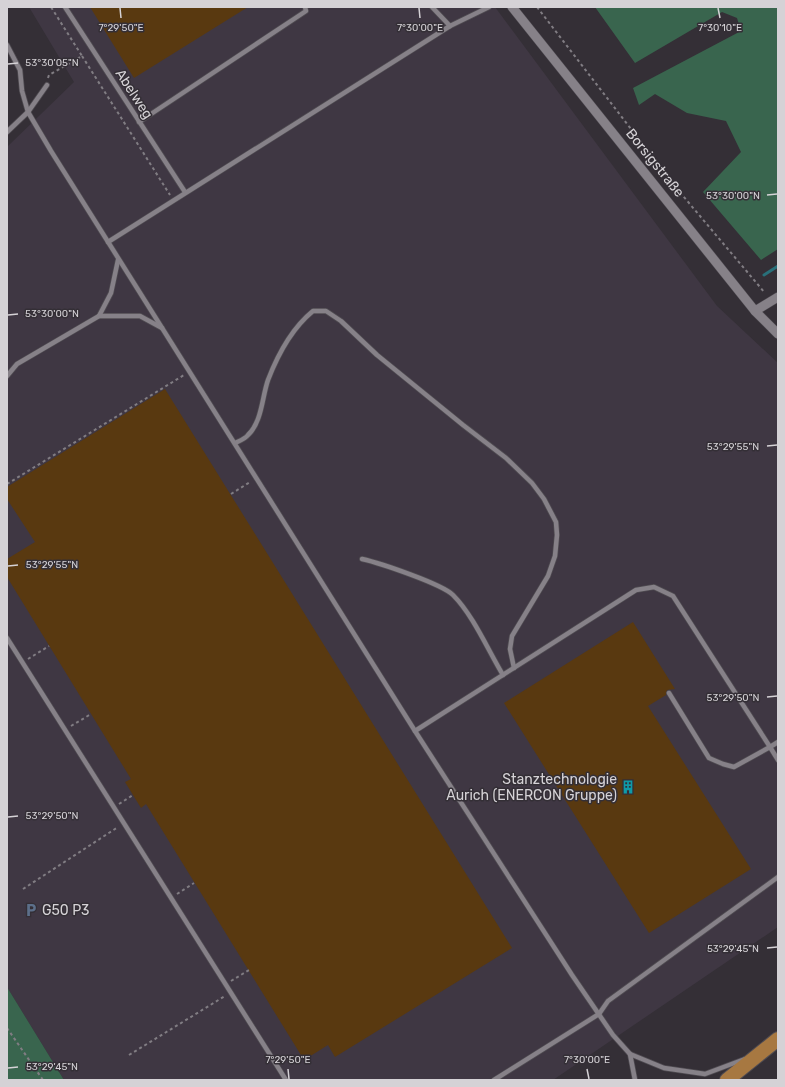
<svg xmlns="http://www.w3.org/2000/svg" width="785" height="1087" viewBox="0 0 785 1087" font-family="Rubik,sans-serif">
<rect width="100%" height="100%" fill="#342f36"/>
<!-- built -->
<path fill="#3f3743" d="M29,7H495L717,306L778,363V927L553,1080H64L7,987V147L74,82Z"/>
<!-- green -->
<g fill="#39654e">
<path d="M595,7H778V249L761,260L703,192L741,152L726,121L687,113L655,94L639,105L633,88L741,31L737,18L722,12L635,63Z"/>
<path d="M7,987L64,1080H7Z"/>
</g>
<g fill="none" stroke-linecap="round" stroke-linejoin="round">
<!-- stream -->
<path stroke="#29707a" stroke-width="3" d="M764,275L778,266"/>
</g>
<!-- building -->
<g fill="#593910">
<path d="M90,7H248L134,78Z"/>
<path d="M165,389L512,948L335,1057L328,1045L304,1060L146,804L141,808L125,782L131,779L7,577V559L35,542L7,499V487Z"/>
<path d="M633,622L675,689L667,690L666,695L648,706L751,869L649,933L504,703Z"/>
</g>
<g fill="none" stroke-linecap="round" stroke-linejoin="round">
<!-- service casing -->
<g stroke="#4f4b51" stroke-width="6">
<g id="service">
<path d="M65,7L185,192"/>
<path d="M432,7L450,26"/>
<path d="M7,45L20,70L22,91L28,112L51,151L415,731L572,975L613,1035L630,1054L664,1068L705,1074L745,1059"/>
<path d="M139,122L306,11L305,7"/>
<path d="M7,132L28,112L47,85"/>
<path d="M108,242L450,26L489,7"/>
<path d="M99,316L111,293L118,260"/>
<path d="M7,376L17,364L99,316H140L162,328"/>
<path d="M235,443C239,441 245,439 248,435C262,422 262,397 268,380C278,354 291,329 313,311H326L341,321L377,355L463,425L506,458L532,483L544,499L556,522L557,535L555,556L548,576L512,636L510,649L514,668"/>
<path d="M362,559C380,563 442,584 453,595C473,615 488,650 503,675"/>
<path d="M7,638L286,1080"/>
<path d="M669,693L709,758L723,764L734,767L770,747L778,760"/>
<path d="M415,731L636,590L654,587L673,596L770,747L778,742"/>
<path d="M630,1054L635,1080"/>
<path d="M494,1080L599,1014L608,1001L778,877"/>
</g>
</g>
<!-- minor casing -->
<g stroke="#4f4b51" stroke-width="10">
<g id="minor">
<path d="M512,7L755,311L778,334"/>
<path d="M755,311L778,297"/>
</g>
</g>
<!-- primary casing -->
<g stroke="#4f4b51" stroke-width="16">
<path id="primary" d="M727,1080L778,1039"/>
</g>
<!-- path -->
<g stroke="#817d83" stroke-width="2" stroke-dasharray="3 3" stroke-linecap="butt">
<path d="M537,7L678,190L765,293"/>
<path d="M82,56L170,195"/>
<path d="M48,78L49,75L82,56L51,7"/>
<path d="M7,484L184,375"/>
<path d="M231,494L250,482"/>
<path d="M28,659L49,646"/>
<path d="M71,726L91,714"/>
<path d="M119,804L133,795"/>
<path d="M23,889L118,827"/>
<path d="M177,894L194,883"/>
<path d="M231,981L249,970"/>
<path d="M7,1028L43,1080"/>
<path d="M129,1055L225,996"/>
</g>
<!-- service -->
<use href="#service" stroke="#868188" stroke-width="4.5"/>
<!-- minor -->
<use href="#minor" stroke="#868188" stroke-width="9"/>
<!-- primary -->
<use href="#primary" stroke="#a77841" stroke-width="14"/>
</g>
<!-- ticks -->
<path fill="none" stroke="#d5d2d6" stroke-width="1.5" d="M120,8L121,18M419,8L420,18M718,8L720,18M8,64L18,63M767,195L777,194M8,315L18,314M767,446L777,445M8,566L18,565M767,697L777,696M8,817L18,816M767,948L777,947M8,1068L18,1067M288,1069L289,1079M587,1069L589,1079"/>
<!-- icons -->
<defs>
<g id="building-bare" transform="scale(1.08)"><path d="M-4-6H4V6H1V3H-1V6H-4ZM-2.5-4.3h1.7v1.8h-1.7ZM.8-4.3h1.7v1.8H.8ZM-2.5-1h1.7V.8h-1.7ZM.8-1h1.7V.8H.8Z" fill="#0f9aa8" stroke="#342f36" stroke-width="2.5" paint-order="stroke"/></g>
<g id="parking-bare" transform="scale(1.08)"><path d="M-3.5-5.5H1a3.5 3.5 0 0 1 0 7H-1V5.5H-3.5ZM-1-3.4V-.6H.8a1.4 1.4 0 0 0 0-2.8Z" fill="#5c6f8a" stroke="#342f36" stroke-width="2.5" paint-order="stroke"/></g>
</defs>
<g fill-rule="evenodd">
<use href="#building-bare" x="628" y="787"/>
<use href="#parking-bare" x="31" y="910"/>
</g>
<g text-anchor="middle" dominant-baseline="central" stroke-width="3" stroke-linejoin="round" paint-order="stroke">
<!-- street labels -->
<g font-size="14" fill="#d5d2d6" stroke="#342f36">
<text transform="translate(134 94) rotate(57)">Abelweg</text>
<text transform="translate(655 163) rotate(51)">Borsigstraße</text>
</g>
<!-- poi labels -->
<g font-size="14" fill="#d5d2d6" stroke="#342f36" text-anchor="end">
<text x="617" y="779">Stanztechnologie<tspan x="617" dy="16">Aurich (ENERCON Gruppe)</tspan></text>
<text x="42" y="910" text-anchor="start">G50 P3</text>
</g>
</g>
<g font-size="10" text-anchor="middle" fill="#d5d2d6" stroke="#342f36" stroke-width="3" stroke-linejoin="round" paint-order="stroke">
<text x="720" y="31">7°30'10"E</text>
<text x="121" y="31">7°29'50"E</text>
<text x="420" y="31">7°30'00"E</text>
<text x="52" y="66">53°30'05"N</text>
<text x="733" y="199">53°30'00"N</text>
<text x="52" y="317">53°30'00"N</text>
<text x="733" y="450">53°29'55"N</text>
<text x="52" y="568">53°29'55"N</text>
<text x="733" y="701">53°29'50"N</text>
<text x="52" y="819">53°29'50"N</text>
<text x="733" y="952">53°29'45"N</text>
<text x="288" y="1063">7°29'50"E</text>
<text x="587" y="1063">7°30'00"E</text>
<text x="52" y="1070">53°29'45"N</text>
</g>
<!-- border -->
<rect width="785" height="1087" fill="none" stroke="#d5d2d6" stroke-width="16"/>
</svg>
